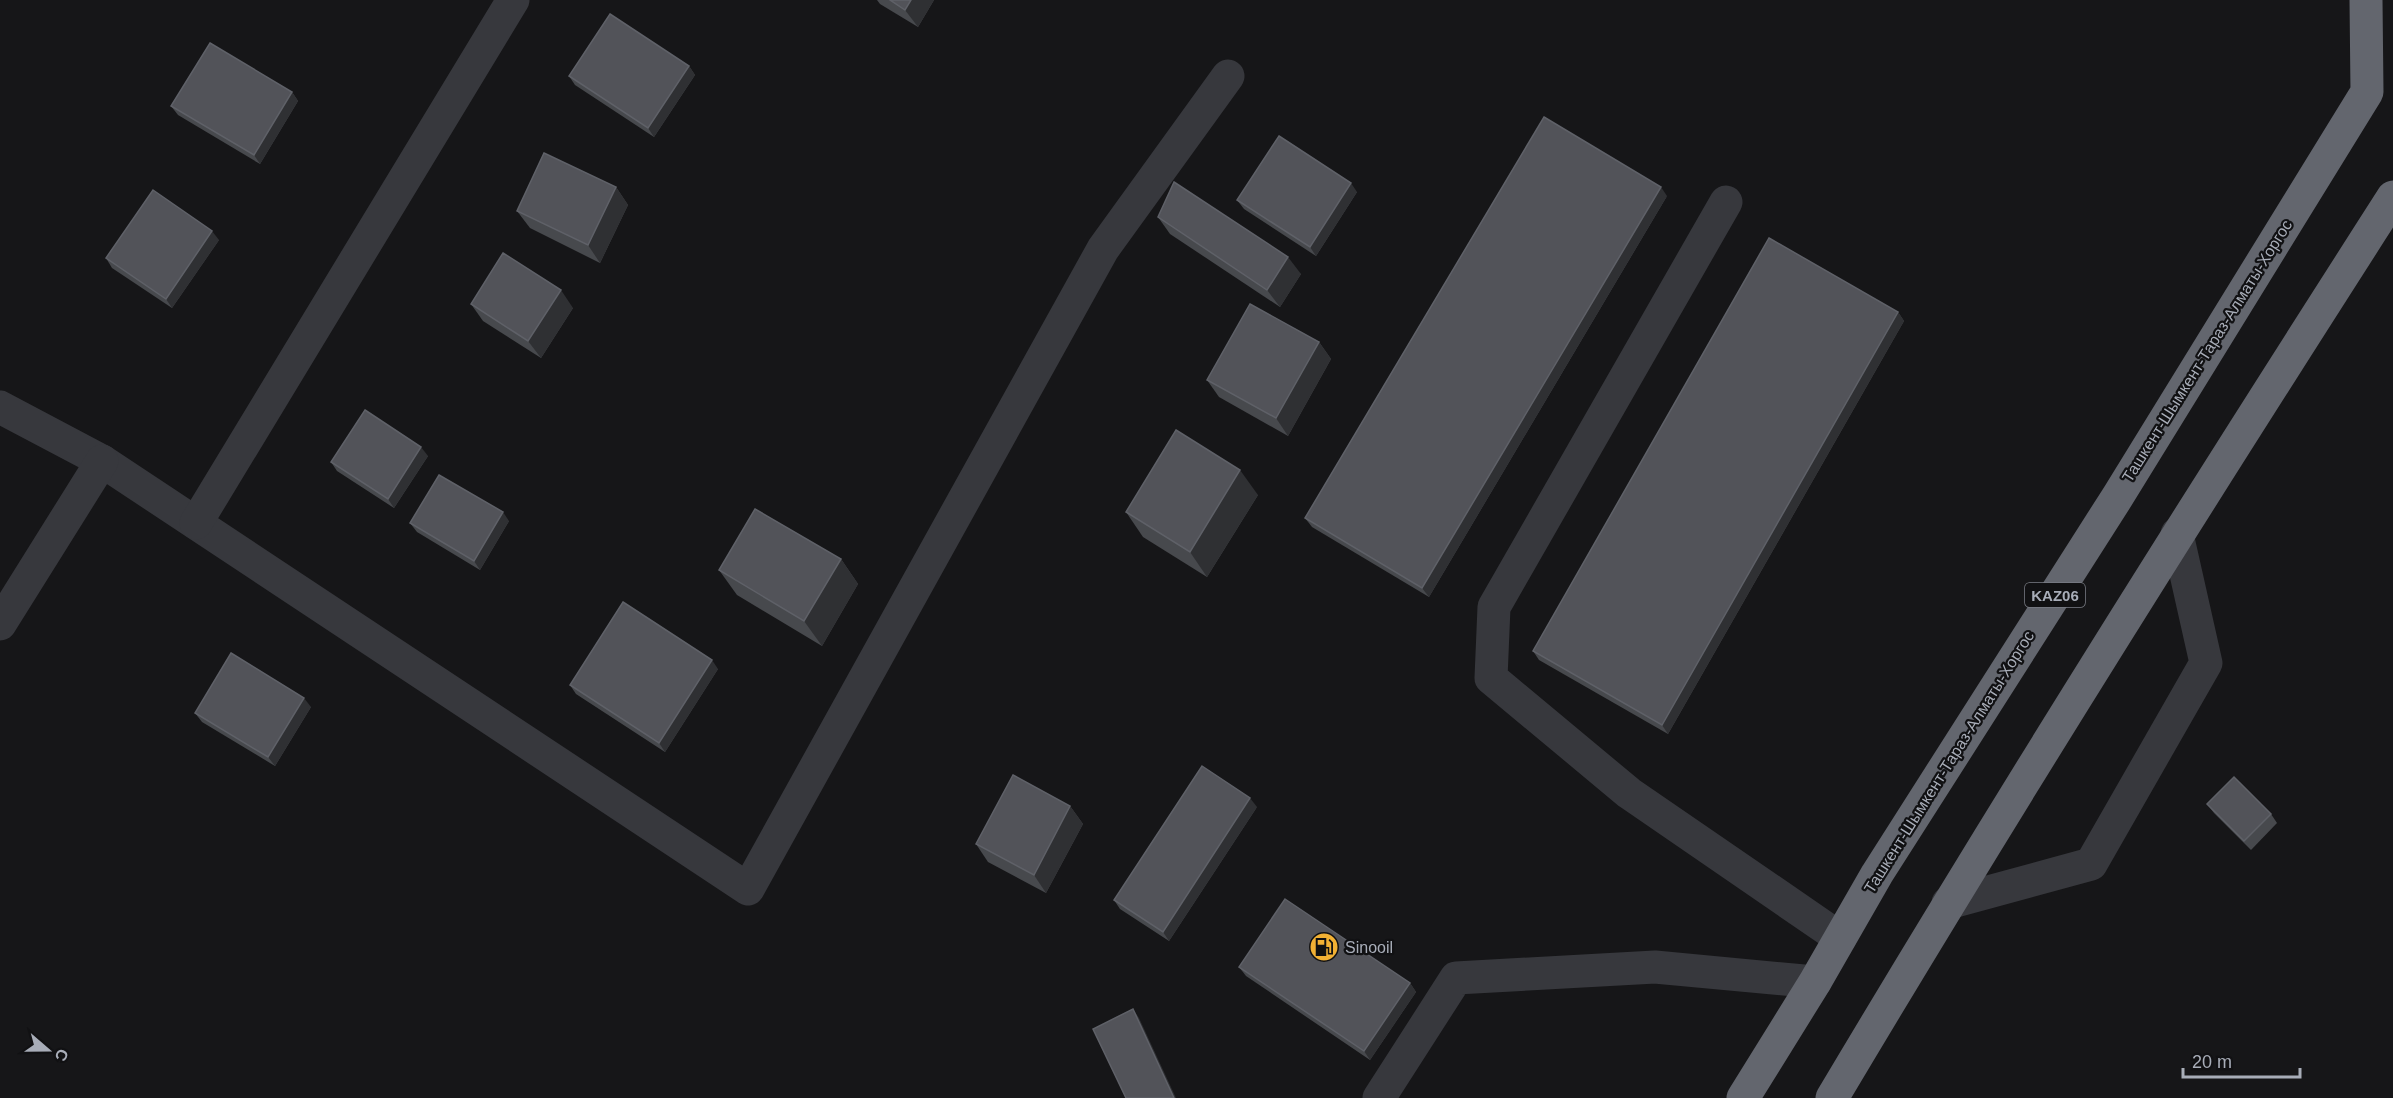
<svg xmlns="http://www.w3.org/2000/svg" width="2393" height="1098" viewBox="0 0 2393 1098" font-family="Helvetica,sans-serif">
<rect width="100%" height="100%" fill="#161618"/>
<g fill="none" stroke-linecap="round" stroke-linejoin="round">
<!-- minor -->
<g stroke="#37383d" stroke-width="33">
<path d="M1726,202L1494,607L1491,678L1629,793L1840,938"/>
<path d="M0,407L102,461L748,889L1103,249L1228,76"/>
<path d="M196,523L513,0"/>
<path d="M0,624L102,461"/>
<path d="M1948,903L2091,864L2206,663L2177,534"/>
<path d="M1379,1098L1456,978L1655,967L1815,982"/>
</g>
<!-- highway -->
<g stroke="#63666e" stroke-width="33">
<path d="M1743,1098L1815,982L1877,874L2118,496L2367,92L2366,0"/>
<path d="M1832,1098C2013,794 2202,495 2393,197"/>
</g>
</g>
<!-- wall -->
<g fill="#47494d">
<path d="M877,0H934L918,27L880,4Z"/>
<path d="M689,66L695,75L654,137L575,85L569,76Z"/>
<path d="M292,92L298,101L260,164L178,115L171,106Z"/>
<path d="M616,187L628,205L600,263L530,228L517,211Z"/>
<path d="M1357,192L1316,256L1244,209L1237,200Z"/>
<path d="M1667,196L1429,597L1312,527L1305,518Z"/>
<path d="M1158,217L1301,274L1280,307L1170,234Z"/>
<path d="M219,240L172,308L112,268L106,258Z"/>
<path d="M471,304L573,308L541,358L483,321Z"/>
<path d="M1898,312L1904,321L1668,734L1539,660L1533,651Z"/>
<path d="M1319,342L1331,359L1288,436L1219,397L1207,380Z"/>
<path d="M428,456L394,508L337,471L331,462Z"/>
<path d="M1258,495L1207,577L1143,537L1126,512Z"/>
<path d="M509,521L480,570L417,532L410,523Z"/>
<path d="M841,559L858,584L822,646L737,595L719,570Z"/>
<path d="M718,669L665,752L576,694L570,685Z"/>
<path d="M311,707L275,766L202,722L195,713Z"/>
<path d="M2207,804L2271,814L2277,823L2251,850L2214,813Z"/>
<path d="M1070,806L1083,824L1046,893L988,862L976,844Z"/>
<path d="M1257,807L1169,941L1120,909L1114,900Z"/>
<path d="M1239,967L1410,983L1416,992L1370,1060L1246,976Z"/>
</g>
<!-- shaded-wall -->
<g fill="#2f3033">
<path d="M911,0H934L918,27L905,10Z"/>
<path d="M689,66L695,75L654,137L648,128Z"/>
<path d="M292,92L298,101L260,164L254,155Z"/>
<path d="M1351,183L1357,192L1316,256L1310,247Z"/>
<path d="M616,187L628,205L600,263L588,245Z"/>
<path d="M1661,187L1667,196L1429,597L1422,588Z"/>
<path d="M212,231L219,240L172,308L166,299Z"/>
<path d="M1288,257L1301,274L1280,307L1267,290Z"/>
<path d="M561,290L573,308L541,358L528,341Z"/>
<path d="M1898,312L1904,321L1668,734L1662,725Z"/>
<path d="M1319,342L1331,359L1288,436L1276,418Z"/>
<path d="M421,447L428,456L394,508L388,499Z"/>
<path d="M1240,470L1258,495L1207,577L1190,552Z"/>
<path d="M503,512L509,521L480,570L474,561Z"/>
<path d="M841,559L858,584L822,646L804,621Z"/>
<path d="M712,660L718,669L665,752L659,743Z"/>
<path d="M304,698L311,707L275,766L268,757Z"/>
<path d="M1250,798L1257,807L1169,941L1163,932Z"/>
<path d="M1070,806L1083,824L1046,893L1034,875Z"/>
<path d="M1410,983L1416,992L1370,1060L1364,1051Z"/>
<path d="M1133,1009L1139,1018L1176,1098H1174Z"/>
</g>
<!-- building -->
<g fill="#525359" stroke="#5f6168" stroke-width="1.5">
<path d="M890,0H911L905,10Z"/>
<path d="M610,14L689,66L648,128L569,76Z"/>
<path d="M210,43L292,92L254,155L171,106Z"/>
<path d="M1544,117L1661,187L1422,588L1305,518Z"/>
<path d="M1279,136L1351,183L1310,247L1237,200Z"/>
<path d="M544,153L616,187L588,245L517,211Z"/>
<path d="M1174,182L1288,257L1267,290L1158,217Z"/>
<path d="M153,190L212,231L166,299L106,258Z"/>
<path d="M1769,238L1898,312L1662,725L1533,651Z"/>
<path d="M503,253L561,290L528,341L471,304Z"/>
<path d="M1250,304L1319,342L1276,418L1207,380Z"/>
<path d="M365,410L421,447L388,499L331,462Z"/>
<path d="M1176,430L1240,470L1190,552L1126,512Z"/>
<path d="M439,475L503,512L474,561L410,523Z"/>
<path d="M755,509L841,559L804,621L719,570Z"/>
<path d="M623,602L712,660L659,743L570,685Z"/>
<path d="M231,653L304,698L268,757L195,713Z"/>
<path d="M1202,766L1250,798L1163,932L1114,900Z"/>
<path d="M1013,775L1070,806L1034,875L976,844Z"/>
<path d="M2234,777L2271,814L2244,841L2207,804Z"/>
<path d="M1285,899L1410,983L1364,1051L1239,967Z"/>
<path d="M1133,1009L1174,1098H1126L1093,1029Z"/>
</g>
<!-- icons -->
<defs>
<g id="fuel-disc" transform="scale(1.5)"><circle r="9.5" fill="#f2b134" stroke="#111113"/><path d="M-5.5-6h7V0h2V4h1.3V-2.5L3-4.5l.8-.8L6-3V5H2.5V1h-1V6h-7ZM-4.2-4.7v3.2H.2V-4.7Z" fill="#111"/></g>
</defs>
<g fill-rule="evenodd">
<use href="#fuel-disc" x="1324" y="947"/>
</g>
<g text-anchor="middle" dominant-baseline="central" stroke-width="4.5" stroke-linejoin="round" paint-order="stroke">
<!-- shield labels -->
<rect fill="#111113" stroke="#7b7e86" stroke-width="1.5" x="2025" y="583" width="60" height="24" rx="4.5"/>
<g font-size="15" font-weight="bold" fill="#a8adb8">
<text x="2055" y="595">KАZ06</text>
</g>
<!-- street labels -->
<g font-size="16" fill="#a8adb8" stroke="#111113">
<text transform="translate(2207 351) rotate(-58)">Ташкент-Шымкент-Тараз-Алматы-Хоргос</text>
<text transform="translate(1949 762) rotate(-58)">Ташкент-Шымкент-Тараз-Алматы-Хоргос</text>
</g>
<!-- poi labels -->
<g font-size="16" fill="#a8adb8" stroke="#111113" text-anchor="start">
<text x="1345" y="947">Sinooil</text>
</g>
</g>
<!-- north arrow -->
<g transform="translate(48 1050) rotate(110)" stroke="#111113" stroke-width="4.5" paint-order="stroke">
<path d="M0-4.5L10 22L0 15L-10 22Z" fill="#a8adb8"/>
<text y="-9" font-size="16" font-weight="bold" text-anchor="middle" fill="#a8adb8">С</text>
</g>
<!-- scale -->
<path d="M2183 1068v9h117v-9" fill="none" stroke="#a8adb8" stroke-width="3"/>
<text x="2192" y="1068" font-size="18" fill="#a8adb8" stroke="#111113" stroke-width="4.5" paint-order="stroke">20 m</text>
</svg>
